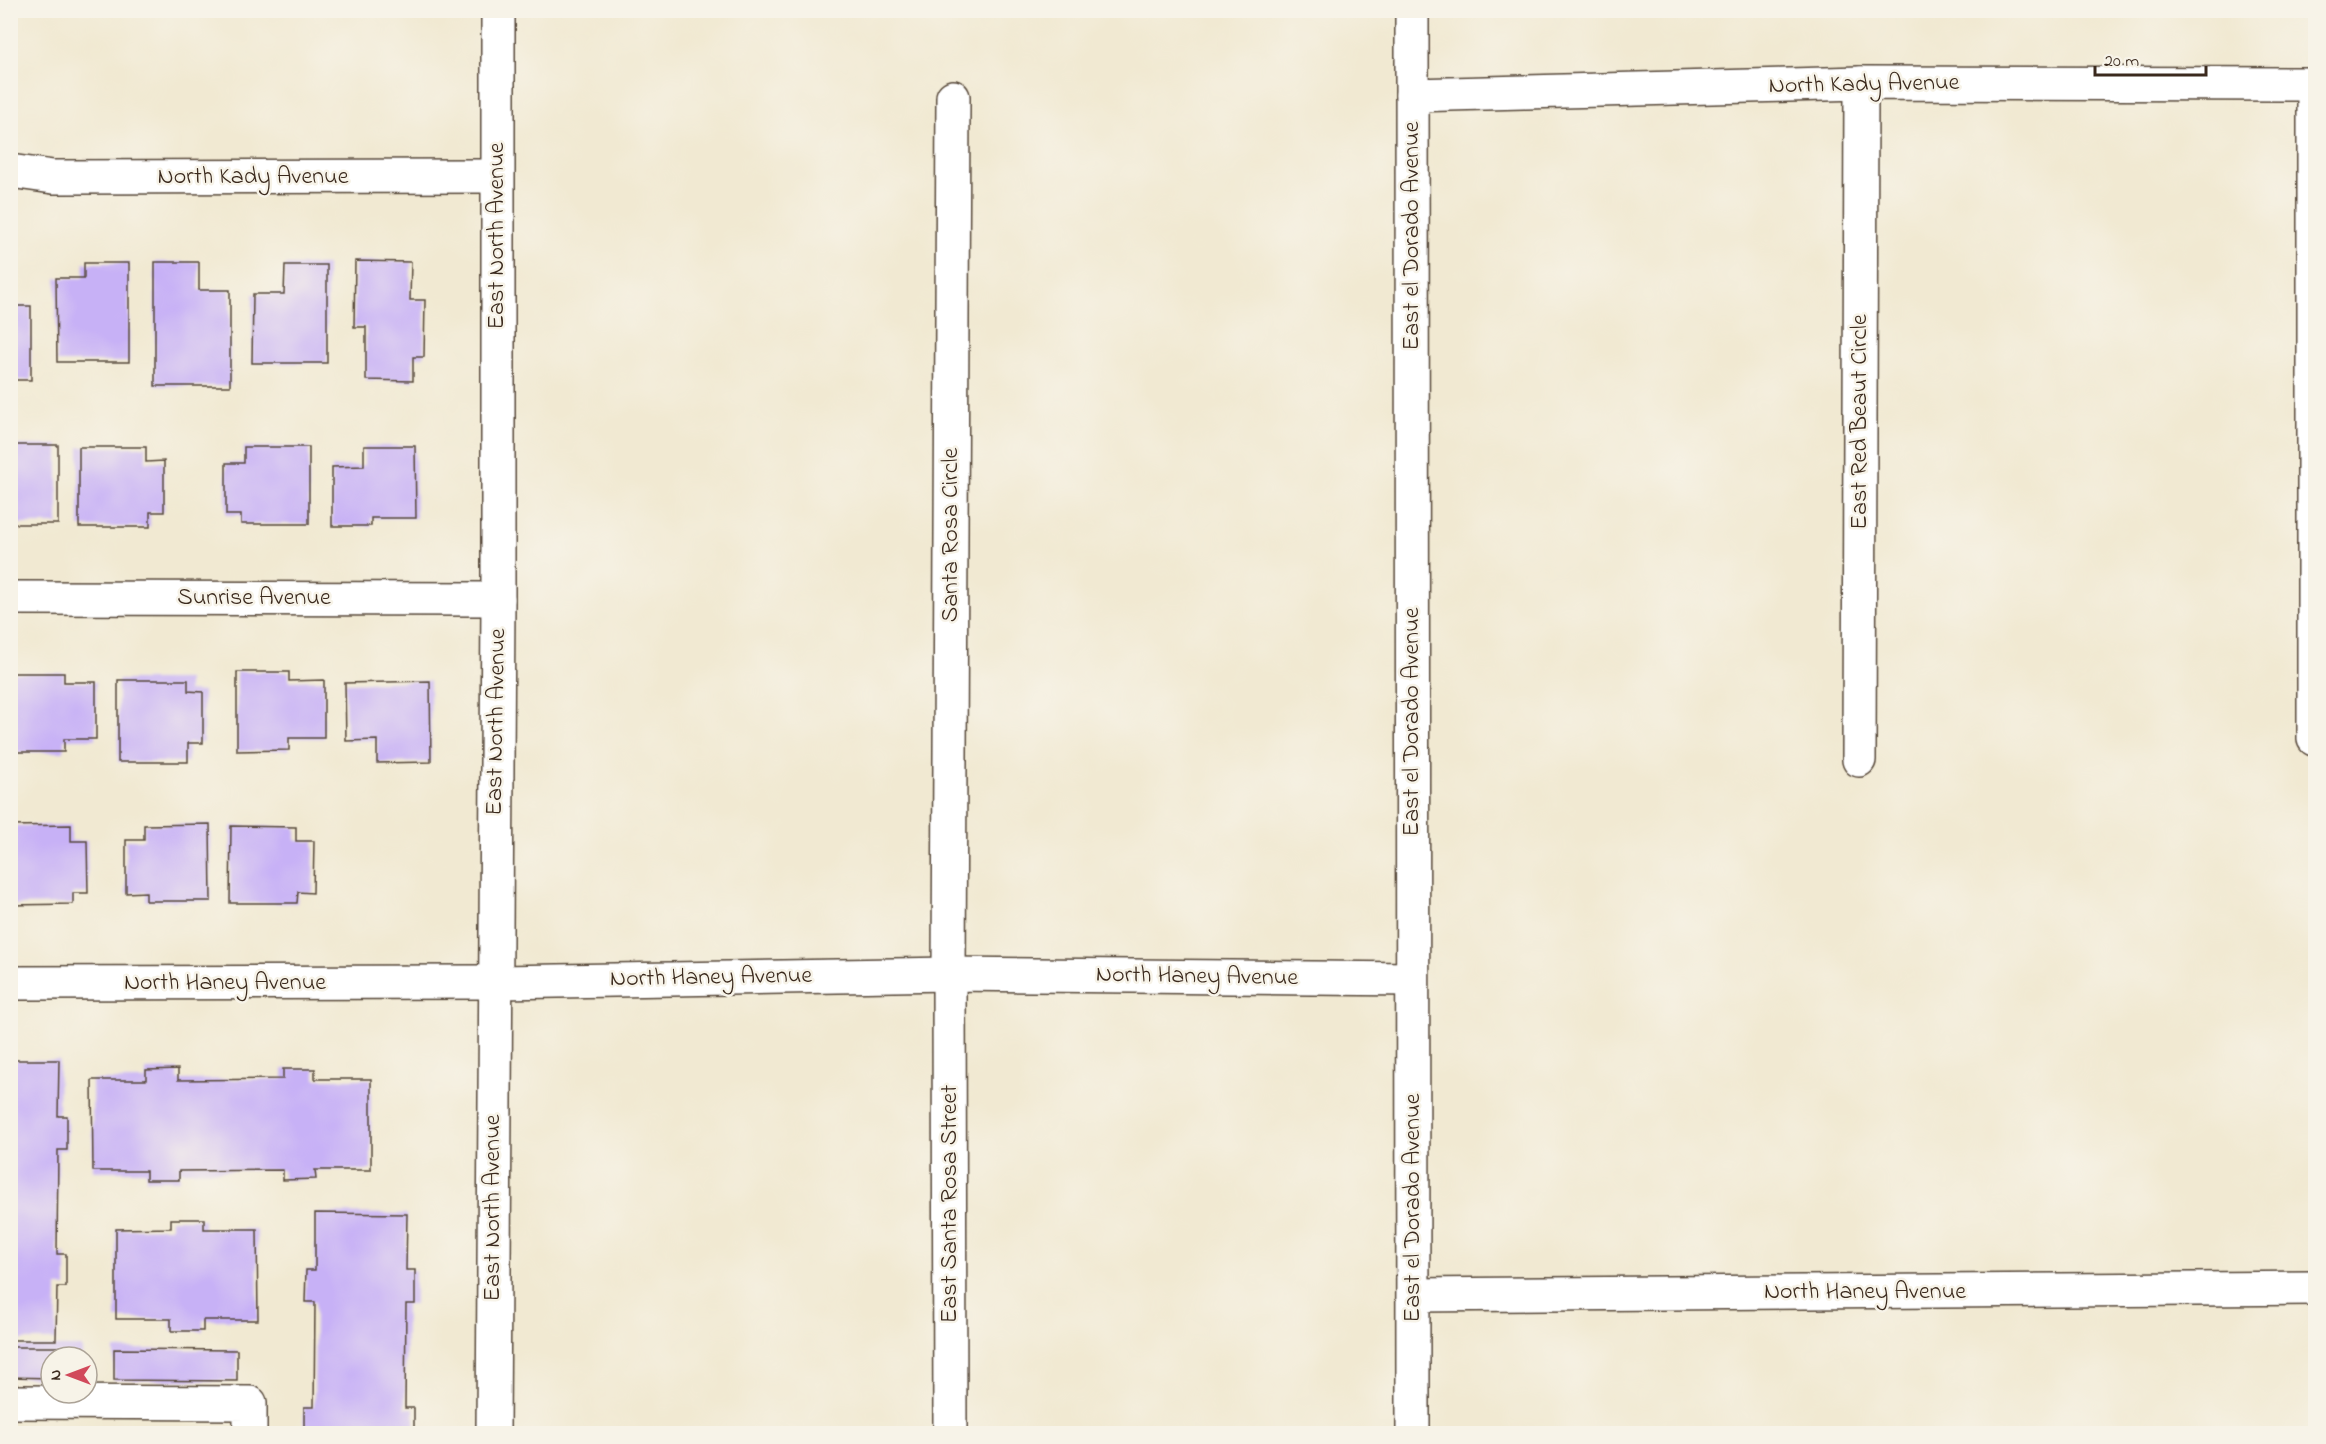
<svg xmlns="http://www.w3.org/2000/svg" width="2326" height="1444" viewBox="0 0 2326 1444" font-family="'Indie Flower',sans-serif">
<rect width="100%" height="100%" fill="#f7f3e8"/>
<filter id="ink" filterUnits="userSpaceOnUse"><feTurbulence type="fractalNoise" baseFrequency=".0167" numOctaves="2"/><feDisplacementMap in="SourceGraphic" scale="12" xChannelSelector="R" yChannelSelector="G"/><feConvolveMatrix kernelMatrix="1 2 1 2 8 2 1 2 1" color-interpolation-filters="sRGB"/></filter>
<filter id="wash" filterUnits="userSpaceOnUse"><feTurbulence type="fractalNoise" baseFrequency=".008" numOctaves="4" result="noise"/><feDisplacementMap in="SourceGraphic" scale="24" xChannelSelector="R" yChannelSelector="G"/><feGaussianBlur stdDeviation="1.35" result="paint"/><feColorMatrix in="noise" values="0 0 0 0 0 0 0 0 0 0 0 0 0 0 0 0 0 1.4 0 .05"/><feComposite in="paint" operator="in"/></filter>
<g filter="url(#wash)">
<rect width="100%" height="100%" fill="#f1e9d2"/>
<g id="blocks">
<!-- building -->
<g fill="#c7b1f6">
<path d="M355,261L411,262L410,300H425L424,357H413V381L366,380V327H354Z"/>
<path d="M155,262H199V290H230V386H155Z"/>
<path d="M84,263H129V362H57L56,278H84Z"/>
<path d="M285,265H327V363H252L253,294H284Z"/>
<rect x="10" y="306" width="21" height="74"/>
<rect x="10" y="445" width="48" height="79"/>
<path d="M364,446H415L416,518H371V526H332V467L364,466Z"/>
<path d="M79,447H146V462L164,461V512H150V527H79Z"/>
<path d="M244,447H309V524H241V515H226V463H244Z"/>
<path d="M237,672H289V681L324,680V738H289V750L237,751Z"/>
<path d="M10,673H64V682H96V739H64V752H10Z"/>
<path d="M118,680H188V691L203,692V743H188V762H118Z"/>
<path d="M430,681L431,762L377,763V740L346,741L345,683Z"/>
<path d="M210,824L211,901H146V892L126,893V840H144V825Z"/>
<path d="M71,825V841H87L88,893H73V904L10,905V826Z"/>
<path d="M231,826L296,827V841H314L313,893L298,892L297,903H230Z"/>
<path d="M10,1060H59L58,1116H67V1150H58L57,1254H66V1287H57L56,1340H10Z"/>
<path d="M178,1069V1080L283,1079V1069H315V1079H371V1170H315L316,1179L283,1180V1170L179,1171V1180H146V1171H93L92,1080H146V1070Z"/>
<path d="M315,1213L407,1214L406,1270H415V1304H406L405,1408H414V1434H304V1407H314L315,1302H305L306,1270H315Z"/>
<path d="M171,1219H204V1229H257L258,1320H203V1331H171V1319H116V1229L171,1228Z"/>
<path d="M10,1347H82V1357H51V1378L10,1377Z"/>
<path d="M114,1349L237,1350V1381L114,1380Z"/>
</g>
</g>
</g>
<g filter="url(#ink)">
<use href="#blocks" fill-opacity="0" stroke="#564739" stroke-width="1.5"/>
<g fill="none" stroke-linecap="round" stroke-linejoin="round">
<!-- minor casing -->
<g stroke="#564739" stroke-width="36">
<g id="minor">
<path d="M1412,10L1413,1434"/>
<path d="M2314,84V739"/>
<path d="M1412,95L1861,83L2316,84"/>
<path d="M10,171L53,177L497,176"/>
<path d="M10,598L498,599"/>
<path d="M1859,760L1861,83"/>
<path d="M10,983L495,982L949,974L1412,979"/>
<path d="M1414,1295L2316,1288"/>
<path d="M10,1402L250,1403V1434"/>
<path d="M493,1434L498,599V10"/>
<path d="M950,1434L949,974L953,97"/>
</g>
</g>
<!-- minor -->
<use href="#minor" stroke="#fff" stroke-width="33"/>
</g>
</g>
<g text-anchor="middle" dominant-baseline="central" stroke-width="5" stroke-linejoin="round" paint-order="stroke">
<!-- street labels -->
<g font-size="24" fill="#3b2a1e" stroke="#f7f3e8">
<text transform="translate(1864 85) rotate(-1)">North Kady Avenue</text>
<text x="253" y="177">North Kady Avenue</text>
<text transform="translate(497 236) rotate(-90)">East North Avenue</text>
<text transform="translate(1412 236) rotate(-90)">East el Dorado Avenue</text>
<text transform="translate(1860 422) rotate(-90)">East Red Beaut Circle</text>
<text transform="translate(951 535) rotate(-90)">Santa Rosa Circle</text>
<text x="254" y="598">Sunrise Avenue</text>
<text transform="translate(497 722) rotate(-89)">East North Avenue</text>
<text transform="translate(1412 722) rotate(-90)">East el Dorado Avenue</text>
<text transform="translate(1197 977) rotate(1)">North Haney Avenue</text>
<text transform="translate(711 978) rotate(-1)">North Haney Avenue</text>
<text x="225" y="983">North Haney Avenue</text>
<text transform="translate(950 1204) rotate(-90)">East Santa Rosa Street</text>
<text transform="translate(493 1208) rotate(-90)">East North Avenue</text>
<text transform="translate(1413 1208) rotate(-90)">East el Dorado Avenue</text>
<text x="1865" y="1292">North Haney Avenue</text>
</g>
</g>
<!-- margin -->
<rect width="2326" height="1444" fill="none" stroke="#f7f3e8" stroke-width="36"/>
<!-- north arrow -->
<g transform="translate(69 1375) rotate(270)"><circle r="28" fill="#f7f3e8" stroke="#aca397" stroke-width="1.5"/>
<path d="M0-4.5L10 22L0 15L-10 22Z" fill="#d1495b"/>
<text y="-9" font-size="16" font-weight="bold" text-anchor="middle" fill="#3b2a1e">N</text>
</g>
<!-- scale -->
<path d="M2095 66v9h111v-9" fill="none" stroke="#3b2a1e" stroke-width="3"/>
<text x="2104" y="66" font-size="18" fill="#3b2a1e" stroke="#f7f3e8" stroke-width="4.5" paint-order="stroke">20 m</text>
</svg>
